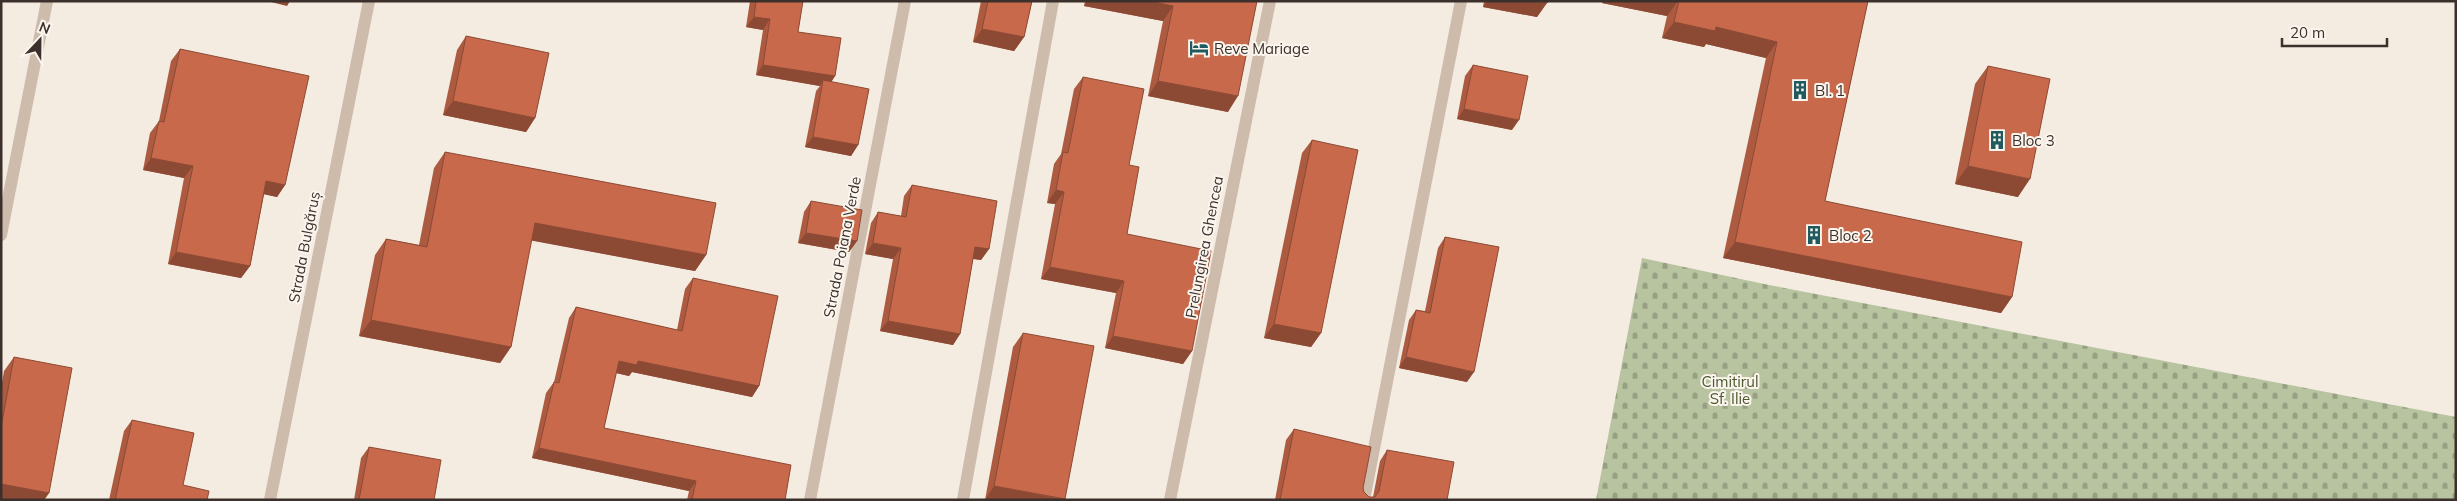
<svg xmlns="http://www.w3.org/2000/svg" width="2457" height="501" viewBox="0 0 2457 501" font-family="Mulish,sans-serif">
<defs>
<pattern id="cemetery-stones" width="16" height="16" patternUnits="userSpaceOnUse" patternTransform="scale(1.25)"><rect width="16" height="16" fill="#b8c4a0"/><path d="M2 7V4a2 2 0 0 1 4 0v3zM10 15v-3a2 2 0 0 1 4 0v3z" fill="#97a083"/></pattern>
</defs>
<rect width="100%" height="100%" fill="#f4ebe1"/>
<!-- cemetery -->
<path fill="url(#cemetery-stones)" d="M1642,258L1769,285L2456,417V500H1596Z"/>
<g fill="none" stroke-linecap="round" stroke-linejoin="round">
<!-- minor -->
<g stroke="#cdbbac" stroke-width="12">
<path d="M1,235L47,1"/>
<path d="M270,500L369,1"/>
<path d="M810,500L905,1"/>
<path d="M963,500L1053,1"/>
<path d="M1170,500L1270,1"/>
<path d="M1364,500L1461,1"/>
</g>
</g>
<!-- wall -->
<g fill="#ac5a40">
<path d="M750,1H803L798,32L835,76L831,82L858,145L851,156L805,147L816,91L820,86L756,75L763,30L746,27Z"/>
<path d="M981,1H1032L1024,37L1014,51L973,42Z"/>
<path d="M1085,1H1257L1228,112L1148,96L1163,21L1084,6Z"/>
<path d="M1484,1H1548L1537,17L1483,7Z"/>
<path d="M1602,1H1868L1825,201L2012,297L2001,313L1723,258L1766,58L1706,44L1704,47L1662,38L1667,16L1602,3Z"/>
<path d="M466,36L535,118L526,132L443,115L457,50Z"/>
<path d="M180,49L285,185L277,197L264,194L250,266L241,278L168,264L184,178L143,170L150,133L159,121L171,61Z"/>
<path d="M1473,65L1512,130L1457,119L1465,76Z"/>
<path d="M1988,66L2018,197L1955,184L1975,84Z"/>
<path d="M1083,77L1129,165L1127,234L1192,351L1183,364L1105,348L1116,293L1041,279L1055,204L1047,203L1054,164L1061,154L1074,89Z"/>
<path d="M1312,140L1321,333L1311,347L1264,338L1302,153Z"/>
<path d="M445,152L706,255L695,271L531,240L511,347L500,363L359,336L375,255L386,239L419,245L434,168Z"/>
<path d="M912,185L989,249L981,260L973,259L960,334L953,345L880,331L893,259L865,254L871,223L878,212L901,216L904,196Z"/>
<path d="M811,201L857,241L849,252L798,243L804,212Z"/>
<path d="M1445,237L1467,382L1399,368L1409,320L1416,310L1425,311L1438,248Z"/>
<path d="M693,278L759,386L752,397L632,372L629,376L616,373L604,428L785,500H687L689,491L532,458L546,393L554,382L569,318L576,307L677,330L685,289Z"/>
<path d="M1023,333L1065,500H985L1013,347Z"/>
<path d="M14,357L49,493L44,500H1V388L4,371Z"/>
<path d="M132,420L183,485L207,500H109L124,431Z"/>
<path d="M1294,429L1363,488L1364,492L1369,497H1373L1380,461L1387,450L1447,500H1275L1286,440Z"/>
<path d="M369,447L434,500H354L361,458Z"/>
</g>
<!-- shaded-wall -->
<g fill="#8c4a34">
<path d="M267,1H290L287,6Z"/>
<path d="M1087,1H1149L1173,6L1163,21L1084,6Z"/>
<path d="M1487,1H1537L1547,3L1537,17L1483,7Z"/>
<path d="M1603,1H1678L1667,16L1602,3Z"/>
<path d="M754,17L770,19L763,30L746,27Z"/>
<path d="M1674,22L1716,27L1777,42L1766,58L1706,44L1704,47L1662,38Z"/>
<path d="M982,29L1024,37L1014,51L973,42Z"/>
<path d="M763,65L835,76L828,87L823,80L820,86L756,75Z"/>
<path d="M1158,81L1238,96L1228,112L1148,96Z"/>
<path d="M453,101L535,118L526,132L443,115Z"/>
<path d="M1464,109L1519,120L1512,130L1457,119Z"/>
<path d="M813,137L858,145L851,156L805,147Z"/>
<path d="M151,158L193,166L184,178L143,170Z"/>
<path d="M1968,166L2030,179L2018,197L1955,184Z"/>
<path d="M266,181L285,185L277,197L258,193Z"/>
<path d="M1056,190L1064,192L1055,204L1047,203Z"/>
<path d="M535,223L706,255L695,271L523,239Z"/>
<path d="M806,233L857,241L849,252L798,243Z"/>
<path d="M1735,242L2012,297L2001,313L1723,258Z"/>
<path d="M873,243L901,248L893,259L865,254Z"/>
<path d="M975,247L989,249L981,260L968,258Z"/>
<path d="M176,252L250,266L241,278L168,264Z"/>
<path d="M1050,267L1124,281L1116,293L1041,279Z"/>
<path d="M371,320L511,347L500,363L359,336Z"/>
<path d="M888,321L960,334L953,345L880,331Z"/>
<path d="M1274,324L1321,333L1311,347L1264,338Z"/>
<path d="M1113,336L1192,351L1183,364L1105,348Z"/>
<path d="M1406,357L1474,372L1467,382L1399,368Z"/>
<path d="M619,361H638L759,386L752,397L632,372L629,376L612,372Z"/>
<path d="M539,448L696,481L689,491L532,458Z"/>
<path d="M1,484L49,493L44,500H1Z"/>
<path d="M994,486L1065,500H985Z"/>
</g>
<!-- building -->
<g fill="#c8694b" stroke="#8c4a34">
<path d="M756,1H803L798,32L841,38L835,76L763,65L770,19L754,17Z"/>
<path d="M988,1H1032L1024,37L982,29Z"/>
<path d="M1149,1H1257L1238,96L1158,81L1173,6Z"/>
<path d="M1537,1H1548L1547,3Z"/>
<path d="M1679,1H1868L1825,201L2022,242L2012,297L1735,242L1777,42L1716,27L1715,31L1674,22Z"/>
<path d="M466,36L549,53L535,118L453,101Z"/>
<path d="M180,49L309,76L285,185L266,181L250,266L176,252L193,166L151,158L159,121L164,122Z"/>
<path d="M1473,65L1528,76L1519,120L1464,109Z"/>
<path d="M1988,66L2050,79L2030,179L1968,166Z"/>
<path d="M1083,77L1144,89L1129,165L1139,167L1127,234L1211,251L1192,351L1113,336L1124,281L1050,267L1064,192L1056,190L1063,152L1068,153Z"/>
<path d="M823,80L869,89L858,145L813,137Z"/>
<path d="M1312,140L1358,150L1321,333L1274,324Z"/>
<path d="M445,152L716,203L706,255L535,223L511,347L371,320L386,239L427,247Z"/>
<path d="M912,185L997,201L989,249L975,247L960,334L888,321L901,248L873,243L878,212L906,217Z"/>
<path d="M811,201L862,210L857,241L806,233Z"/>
<path d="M1445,237L1499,247L1474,372L1406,357L1416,310L1430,313Z"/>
<path d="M693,278L778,296L759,386L638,361L637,365L619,361L604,428L791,465L785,500H692L696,481L539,448L554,382L559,383L576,307L682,331Z"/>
<path d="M1023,333L1094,346L1065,499L994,486Z"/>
<path d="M14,357L72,368L49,493L1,484V427Z"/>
<path d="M132,420L194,433L183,485L209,491L207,500H115Z"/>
<path d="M1294,429L1371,447L1363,488L1364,492L1369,497H1375L1379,491L1387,450L1454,462L1447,500H1280Z"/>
<path d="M369,447L441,460L434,500H359Z"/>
</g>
<!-- icons -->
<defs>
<g id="hotel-bare" transform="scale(1.5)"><path d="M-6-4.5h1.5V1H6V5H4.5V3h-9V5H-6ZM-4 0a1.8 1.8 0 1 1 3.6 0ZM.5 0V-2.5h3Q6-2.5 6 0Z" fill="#1f5a5e" stroke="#fbf5ee" stroke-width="2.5" paint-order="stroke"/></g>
<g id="building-bare" transform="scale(1.5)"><path d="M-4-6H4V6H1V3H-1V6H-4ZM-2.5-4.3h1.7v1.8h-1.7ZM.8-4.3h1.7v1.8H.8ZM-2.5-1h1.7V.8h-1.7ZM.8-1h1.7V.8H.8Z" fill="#1f5a5e" stroke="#fbf5ee" stroke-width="2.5" paint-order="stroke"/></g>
</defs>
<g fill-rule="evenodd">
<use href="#hotel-bare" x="1199" y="48"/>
<use href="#building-bare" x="1800" y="90"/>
<use href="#building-bare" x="1997" y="140"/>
<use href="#building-bare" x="1814" y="235"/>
</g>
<g text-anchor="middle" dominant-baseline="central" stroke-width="4" stroke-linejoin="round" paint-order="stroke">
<!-- poi labels -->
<g font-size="15" fill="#3b302b" stroke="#fbf5ee" text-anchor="start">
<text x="1214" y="48">Reve Mariage</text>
<text x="1815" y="90">Bl. 1</text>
<text x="2012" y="140">Bloc 3</text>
<text x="1829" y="235">Bloc 2</text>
</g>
<!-- street labels -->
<g font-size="15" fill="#3b302b" stroke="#fbf5ee">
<text transform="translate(304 247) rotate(-79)">Strada Bulgăruș</text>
<text transform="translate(842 247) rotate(-79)">Strada Poiana Verde</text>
<text transform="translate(1204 247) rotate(-79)">Prelungirea Ghencea</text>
</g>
<!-- park labels -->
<g font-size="15" fill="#4a5a2e" stroke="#fbf5ee">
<text x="1730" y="381">Cimitirul<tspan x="1730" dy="17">Sf. Ilie</tspan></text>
</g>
</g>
<!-- border -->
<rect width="2457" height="501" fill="none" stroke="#3b302b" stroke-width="5"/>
<!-- north arrow -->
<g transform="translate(40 40) rotate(22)" stroke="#fbf5ee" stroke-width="4" paint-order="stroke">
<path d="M0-4L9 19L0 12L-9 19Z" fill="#3b302b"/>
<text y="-8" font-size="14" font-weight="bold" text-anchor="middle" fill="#3b302b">N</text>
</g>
<!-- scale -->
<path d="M2282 38v8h105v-8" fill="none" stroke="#3b302b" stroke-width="2.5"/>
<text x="2290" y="38" font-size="15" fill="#3b302b" stroke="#fbf5ee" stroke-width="4" paint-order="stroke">20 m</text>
</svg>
